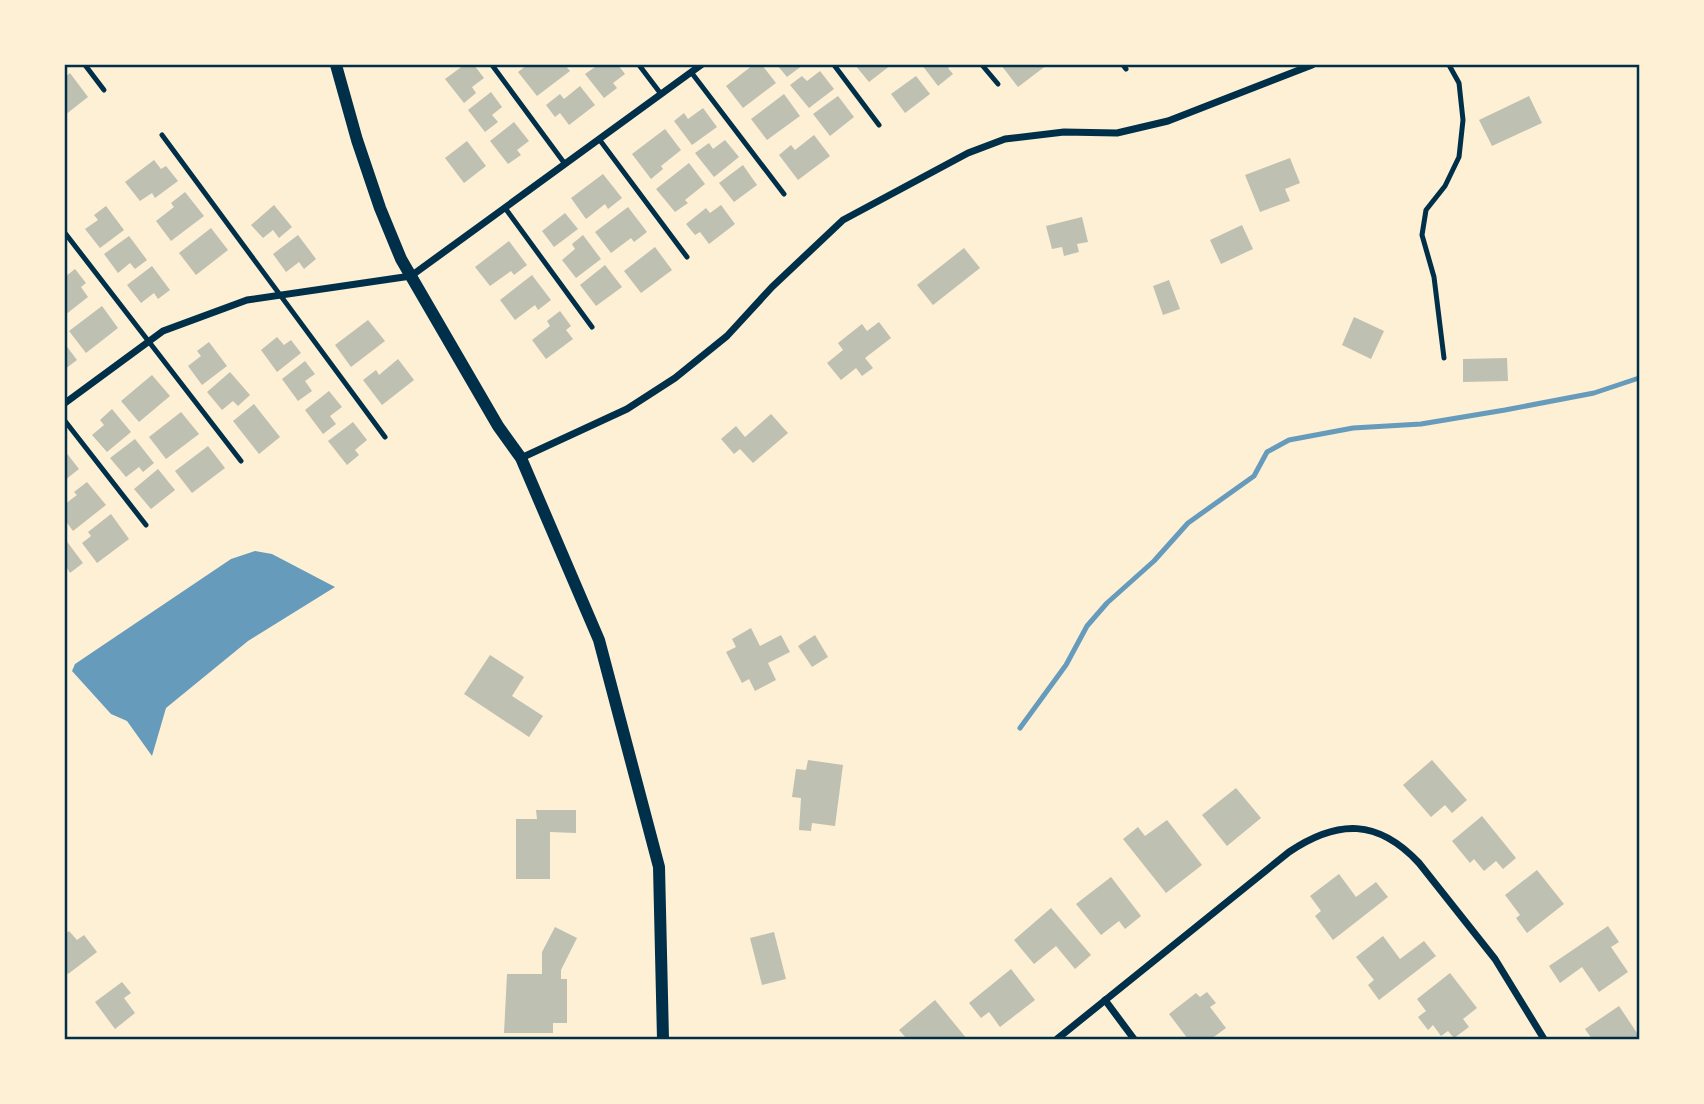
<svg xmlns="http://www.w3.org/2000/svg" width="1704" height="1104" viewBox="0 0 1704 1104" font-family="Lato,sans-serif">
<rect width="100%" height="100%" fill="#fdf0d5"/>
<!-- water -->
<path fill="#669bbc" d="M255,551L272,554L335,587L248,641L166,708L152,756L127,721L111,714L72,671L75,664L231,559Z"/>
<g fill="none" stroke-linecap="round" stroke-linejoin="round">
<!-- stream -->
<path stroke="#669bbc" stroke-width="5" d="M1020,728L1066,665L1087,626L1107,603L1154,561L1188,523L1254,476L1267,452L1289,440L1353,428L1421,424L1505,410L1594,393L1639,378"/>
</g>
<!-- building -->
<g fill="#bec0b2">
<path d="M464,65H474L484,78L472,87L476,93L464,103L445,79Z"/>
<path d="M527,65H565L570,71L537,96L518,72Z"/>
<path d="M598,65H618L625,74L613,83L617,88L604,98L585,74Z"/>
<path d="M753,65H762L776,83L743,108L726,86Z"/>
<path d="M777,65H803L787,77Z"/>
<path d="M855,65H891L869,82Z"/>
<path d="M922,65H952L948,68L953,74L938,86Z"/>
<path d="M1001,65H1047L1018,87Z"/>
<path d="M820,71L834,89L809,108L790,85L802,76L807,81Z"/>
<path d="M70,73L88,97L65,115V77Z"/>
<path d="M916,76L930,94L905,113L891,94Z"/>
<path d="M580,86L595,105L569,125L560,113L555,117L546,105L560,94L564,99Z"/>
<path d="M491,92L502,107L492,115L498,122L485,132L468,110Z"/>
<path d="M784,94L800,116L767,140L751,119Z"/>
<path d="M838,96L854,117L830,136L813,114Z"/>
<path d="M1529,96L1542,123L1492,146L1479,120Z"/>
<path d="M703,108L717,127L692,145L674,121L684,113L688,119Z"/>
<path d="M514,122L529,141L517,150L521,155L508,164L490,141Z"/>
<path d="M665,129L681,150L661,166L663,169L651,179L632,154Z"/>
<path d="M814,135L830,156L798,180L779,155L791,145L795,150Z"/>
<path d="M725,140L739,157L714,177L695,153L709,143L713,149Z"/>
<path d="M467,141L486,166L464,183L445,158Z"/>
<path d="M1290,158L1300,183L1285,189L1290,201L1260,212L1245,175Z"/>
<path d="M154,160L161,169L166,166L178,181L155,198L152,193L140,201L125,182Z"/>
<path d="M689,163L705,184L685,200L688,203L675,212L656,189Z"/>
<path d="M743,165L757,185L734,202L719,183Z"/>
<path d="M603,174L622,198L608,209L605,204L586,219L571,198Z"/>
<path d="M185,192L204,216L171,241L156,221L174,207L171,203Z"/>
<path d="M274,205L292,227L279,238L273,230L263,238L251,225Z"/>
<path d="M721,205L735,224L709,244L700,232L695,235L686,224L706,208L710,213Z"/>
<path d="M106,206L124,230L100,248L85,229L98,220L94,215Z"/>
<path d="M628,207L647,232L634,242L631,238L611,253L595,232Z"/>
<path d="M565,213L578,229L554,247L542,231Z"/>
<path d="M1082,217L1088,242L1077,244L1079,252L1064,256L1062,247L1052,249L1046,226Z"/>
<path d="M1242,225L1253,249L1221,264L1210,240Z"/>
<path d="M211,228L228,250L196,275L179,253Z"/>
<path d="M298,235L316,259L304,269L299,262L286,272L273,254Z"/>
<path d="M583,235L601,259L576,278L562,260L575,249L572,244Z"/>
<path d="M129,236L147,260L135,269L130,263L118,273L104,254Z"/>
<path d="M509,241L527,265L514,275L511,271L490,286L475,267Z"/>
<path d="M655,247L672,270L641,293L624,271Z"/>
<path d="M964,248L980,268L933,305L917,285Z"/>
<path d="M605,265L622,287L596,306L580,285Z"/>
<path d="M152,266L170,290L158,299L154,293L141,303L127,285Z"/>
<path d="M75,269L86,283L81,287L88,297L65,315V277Z"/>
<path d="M532,275L551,300L538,310L535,305L515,320L500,300Z"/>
<path d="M1169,280L1180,309L1163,315L1153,286Z"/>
<path d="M102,306L118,328L86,353L69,331Z"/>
<path d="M560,311L571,326L566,330L573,339L546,359L532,340L550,326L547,321Z"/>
<path d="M1354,317L1384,331L1371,359L1342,345Z"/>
<path d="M368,320L385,341L351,367L335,345Z"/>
<path d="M879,322L891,338L865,358L873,368L862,376L856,368L841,380L827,363L843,350L838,343L862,324L867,331Z"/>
<path d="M277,337L284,345L291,340L301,353L277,372L261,350Z"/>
<path d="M209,342L227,366L202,385L188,366L201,356L197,351Z"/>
<path d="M65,344L77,360L65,369Z"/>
<path d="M1507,358L1508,381L1463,382V359Z"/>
<path d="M398,359L414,380L382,405L363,380L376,370L379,375Z"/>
<path d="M305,361L315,374L305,381L312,391L298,401L282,379Z"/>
<path d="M230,372L250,395L238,406L233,401L222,410L207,392Z"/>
<path d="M152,375L170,396L139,422L121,401Z"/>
<path d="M329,391L342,407L330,416L336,424L323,434L305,410Z"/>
<path d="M254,404L280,437L259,454L233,421Z"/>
<path d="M112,409L131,432L107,452L92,435L104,425L100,420Z"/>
<path d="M181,412L199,434L166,459L149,437Z"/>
<path d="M771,414L788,433L753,463L740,449L734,454L721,439L736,426L745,437Z"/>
<path d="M353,422L367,440L355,450L359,455L347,465L328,441Z"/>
<path d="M135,439L154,463L143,472L139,467L126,477L110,458Z"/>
<path d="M208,446L225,468L192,493L175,471Z"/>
<path d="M65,451L79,469L65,480Z"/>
<path d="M158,469L175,490L151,509L134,489Z"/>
<path d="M87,482L106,505L73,531L65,520V504L77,495L74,492Z"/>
<path d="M111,514L129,539L97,563L82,543L91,536L88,532Z"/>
<path d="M65,539L83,563L70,573L67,568L65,569Z"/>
<path d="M751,628L760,646L781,635L790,652L768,663L776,680L755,691L749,679L742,683L726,652L736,647L732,639Z"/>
<path d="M815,635L828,657L812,667L798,646Z"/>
<path d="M490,655L524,677L512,696L543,716L529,737L464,694Z"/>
<path d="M808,760L843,765L835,826L812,823L811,831L799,830L801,798L792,797L796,769L806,770Z"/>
<path d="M1432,760L1467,800L1452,813L1445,805L1431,817L1403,785Z"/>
<path d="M1236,788L1261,818L1227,846L1202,815Z"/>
<path d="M536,810H576V833L550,832V879H516V819H537Z"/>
<path d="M1482,816L1516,858L1503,869L1496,861L1484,871L1474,859L1470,863L1452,841Z"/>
<path d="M1167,820L1202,865L1166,893L1123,839L1138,827L1145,836Z"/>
<path d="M1537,870L1564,904L1527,933L1516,918L1520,915L1505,895Z"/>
<path d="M1339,874L1356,897L1376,882L1388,897L1333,940L1315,916L1321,911L1310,896Z"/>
<path d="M1111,877L1141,916L1125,929L1119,921L1101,935L1076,904Z"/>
<path d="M1051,908L1091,955L1075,969L1056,946L1034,964L1014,940Z"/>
<path d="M1608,926L1619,942L1611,947L1628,972L1599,992L1582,967L1560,983L1549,966Z"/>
<path d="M555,927L577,938L561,970V979H567V1023H553V1033H504L507,974H542V952Z"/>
<path d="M69,931L77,940L84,935L97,952L68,974L65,969V934Z"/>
<path d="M774,932L786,979L762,985L750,938Z"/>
<path d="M1383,936L1400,959L1424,941L1436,956L1379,1000L1368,985L1374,980L1356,957Z"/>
<path d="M1011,969L1035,1000L1000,1027L989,1012L981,1018L969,1003Z"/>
<path d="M1450,973L1477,1008L1463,1019L1469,1027L1454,1038L1448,1031L1441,1036L1433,1025L1428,1030L1418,1017L1426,1011L1417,999Z"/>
<path d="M122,982L131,993L124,998L135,1013L115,1029L95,1002Z"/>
<path d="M1207,992L1216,1003L1210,1007L1226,1028L1211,1039H1188L1169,1014L1196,993L1200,997Z"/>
<path d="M935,1000L967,1039H907L899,1030Z"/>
<path d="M1619,1006L1639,1036V1039H1592L1585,1029Z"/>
</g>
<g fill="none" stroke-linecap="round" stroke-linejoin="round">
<!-- service -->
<g stroke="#003049" stroke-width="5">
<path d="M85,65L104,90"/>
<path d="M492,65L565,164"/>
<path d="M639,65L661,94"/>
<path d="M834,65L879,125"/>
<path d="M982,65L998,84"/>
<path d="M1123,65L1126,69"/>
<path d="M691,72L784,194"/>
<path d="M162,135L385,437"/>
<path d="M599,139L687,257"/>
<path d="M505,208L592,327"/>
<path d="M65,233L241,461"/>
<path d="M1444,358L1434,277L1422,235L1426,210L1445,186L1459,157L1463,120L1459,83L1449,65"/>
<path d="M65,421L146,525"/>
</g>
<!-- minor -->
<g stroke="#003049" stroke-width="7">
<path d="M65,403L163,331L247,300L411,276L701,65"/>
<path d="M521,458L627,409L675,378L727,336L772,287L843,220L968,153L1005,139L1064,132L1117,133L1168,121L1312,65"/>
<path d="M1105,1000L1134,1039"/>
<path d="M1057,1039L1289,852C1338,819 1378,819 1419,863L1495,959L1544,1039"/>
</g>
<!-- tertiary -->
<path stroke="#003049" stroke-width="12" d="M336,65L357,140L380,208L401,259L498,426L521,458L599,640L659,867L663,1039"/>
</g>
<!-- border -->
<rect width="1704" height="1104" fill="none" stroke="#fdf0d5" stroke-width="133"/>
<rect x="66" y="66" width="1572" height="972" fill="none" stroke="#003049" stroke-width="2.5"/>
</svg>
